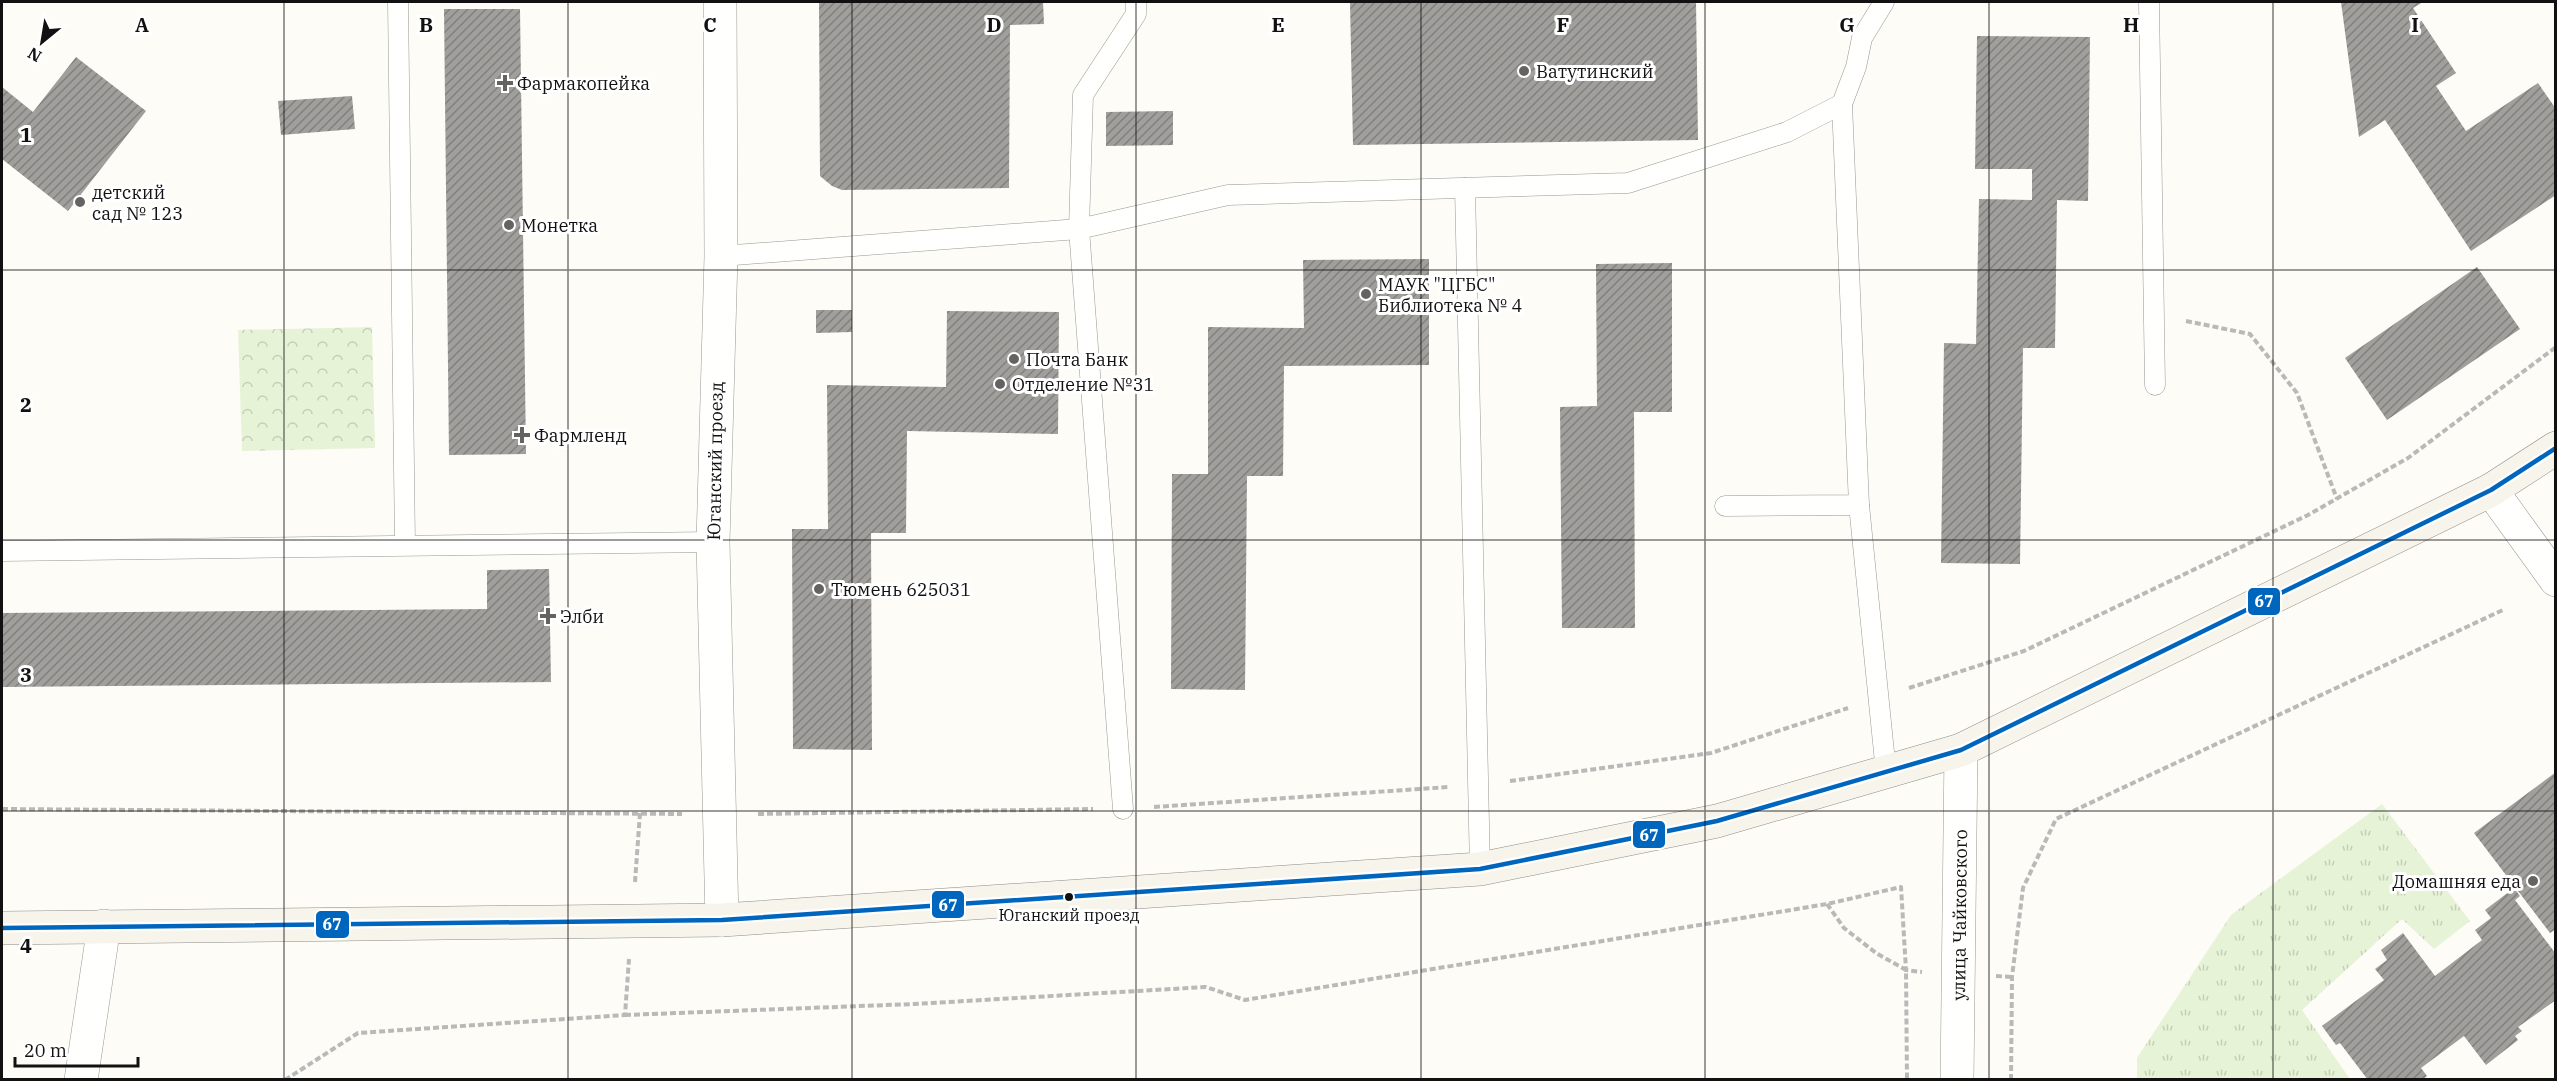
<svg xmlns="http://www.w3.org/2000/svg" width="2557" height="1081" viewBox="0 0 2557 1081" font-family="'IBM Plex Serif',serif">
<defs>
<pattern id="grass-tufts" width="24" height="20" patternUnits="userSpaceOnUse" patternTransform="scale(1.5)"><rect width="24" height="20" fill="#e7f3d7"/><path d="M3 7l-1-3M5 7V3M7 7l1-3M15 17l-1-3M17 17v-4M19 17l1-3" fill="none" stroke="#c5cfb8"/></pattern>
<pattern id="park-crowns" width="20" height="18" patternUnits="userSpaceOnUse" patternTransform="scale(1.5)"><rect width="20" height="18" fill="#e7f3d7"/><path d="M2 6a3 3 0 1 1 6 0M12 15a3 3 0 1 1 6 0" fill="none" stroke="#c5cfb8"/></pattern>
<pattern id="building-hatch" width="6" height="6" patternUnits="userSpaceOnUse" patternTransform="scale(1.5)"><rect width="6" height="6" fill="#a19f9c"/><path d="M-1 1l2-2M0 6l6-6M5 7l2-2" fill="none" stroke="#82807e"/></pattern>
</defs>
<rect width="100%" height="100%" fill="#fdfcf7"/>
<!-- grass -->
<path fill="url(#grass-tufts)" d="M2382,804L2470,921L2434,949L2402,919L2302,1010L2350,1079H2137V1058L2231,915Z"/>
<!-- park -->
<path fill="url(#park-crowns)" d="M372,327L375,448L242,451L238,330Z"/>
<!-- building -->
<g fill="url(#building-hatch)">
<path d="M819,2H1043L1044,24L1010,25L1009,188L842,190L832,186L820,176Z"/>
<path d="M1350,2H1696L1698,140L1353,145Z"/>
<path d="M2341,2H2423L2413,8L2456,73L2436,86L2466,131L2538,83L2556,109V195L2471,251L2385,120L2359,137Z"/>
<path d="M444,9H520L526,454L449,455Z"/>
<path d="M1977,36L2090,37L2088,201L2057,200L2055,348H2023L2020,564L1941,563L1944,343L1976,344L1979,199L2032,200V169H1975Z"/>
<path d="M76,57L146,111L68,211L2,159V87L33,112Z"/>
<path d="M352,96L355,129L281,135L278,101Z"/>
<path d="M1173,111V145L1106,146V112Z"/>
<path d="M1429,259V365L1284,366L1283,476H1247L1245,690L1171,689L1172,474H1208V327L1304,328L1303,260Z"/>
<path d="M1672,263V412H1634L1635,628H1562L1560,407L1597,406L1596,264Z"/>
<path d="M2477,267L2520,329L2387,420L2345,358Z"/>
<path d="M816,310H852V332L816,333Z"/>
<path d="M947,311L1059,312L1058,434L907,431L906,533H871L872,750L793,749L792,529H828L827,385L946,387Z"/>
<path d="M549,569L551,682L2,687V613L487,609V570Z"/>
<path d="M2556,772V929L2550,933L2474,833Z"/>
<path d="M2514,888L2520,896L2515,900L2556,954V1000L2518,1027L2522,1031L2515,1036L2518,1040L2486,1065L2464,1036L2421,1068L2427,1076L2422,1080H2368L2340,1043L2336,1045L2322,1026L2384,980L2375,969L2387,960L2381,950L2403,933L2435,976L2482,940L2475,930L2491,918L2485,910Z"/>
</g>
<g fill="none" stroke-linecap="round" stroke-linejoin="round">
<!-- service casing -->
<g stroke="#979795" stroke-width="21">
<g id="service">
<path d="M398,2L405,545"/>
<path d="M2149,2L2155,385"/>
<path d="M1465,188L1480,869"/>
<path d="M721,256L1079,229L1228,195L1628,183L1787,132L1842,104L1856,67L1862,38L1884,2"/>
<path d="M1859,505L1886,772"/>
<path d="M1725,506L1859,505L1842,104"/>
<path d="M2,551L713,542"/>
<path d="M1123,809L1079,229L1083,95L1136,14V2"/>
</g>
</g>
<!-- minor casing -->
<g stroke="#979795" stroke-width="34">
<path id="minor" d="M720,2L721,256L713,542L722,920"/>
</g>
<!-- tertiary casing -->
<g stroke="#979795" stroke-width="34">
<g id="tertiary">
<path d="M2491,490L2556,580"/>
<path d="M81,1080L104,926"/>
<path id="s1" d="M1957,1080L1961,750"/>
</g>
</g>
<!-- secondary casing -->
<g stroke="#8e8d8b" stroke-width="34">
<path id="secondary" d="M2,928L722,920L1480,869L1717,821L1961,750L2491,490L2556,448"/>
</g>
<!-- path -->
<g stroke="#b9b9b8" stroke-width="4" stroke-dasharray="6 3" stroke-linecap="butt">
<path d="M2186,321L2250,334L2297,393L2337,499"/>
<path d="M1909,688L2024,651L2308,515L2408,458L2556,347"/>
<path d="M1510,781L1711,753L1848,708"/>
<path d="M1154,807L1449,787"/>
<path d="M2,809L682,814"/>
<path d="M758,814L1093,809"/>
<path d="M635,882L640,813"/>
<path d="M1827,904L1844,928L1876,953L1906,970L1907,1080"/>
<path d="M1996,976L2012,977"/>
<path d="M625,1015L914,1004L1206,987L1245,1000L1827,904L1901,887L1906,970L1922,972"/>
<path d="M285,1080L358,1033L625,1015L629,959"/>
<path d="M2011,1080L2012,977L2023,888L2056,819L2505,609"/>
</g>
<!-- service -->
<use href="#service" stroke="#fffffe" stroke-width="20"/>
<!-- minor -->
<use href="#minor" stroke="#fffffe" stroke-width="33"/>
<!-- tertiary -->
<use href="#tertiary" stroke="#fffffe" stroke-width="33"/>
<!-- secondary -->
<use href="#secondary" stroke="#f6f4eb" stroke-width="33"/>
<!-- bus-1 casing -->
<g stroke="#fff" stroke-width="9">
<path id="bus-1" d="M2,928L722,920L1480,869L1717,821L1961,750L2491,490L2556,448"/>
</g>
<!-- bus-1 -->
<use href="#bus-1" stroke="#0065bd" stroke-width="4.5"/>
</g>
<!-- grid -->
<path fill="none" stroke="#111" stroke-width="1.5" stroke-opacity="0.55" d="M284,2V1080M568,2V1080M852,2V1080M1136,2V1080M1421,2V1080M1705,2V1080M1989,2V1080M2273,2V1080M2,270H2556M2,540H2556M2,811H2556"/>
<!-- markers -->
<g fill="#646362" stroke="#fff" stroke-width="2">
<circle cx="1524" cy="71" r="6"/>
<path d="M502 74h6v6h6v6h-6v6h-6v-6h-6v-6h6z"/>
<circle cx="80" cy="202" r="6"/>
<circle cx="509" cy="225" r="6"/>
<circle cx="1366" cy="294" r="6"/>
<circle cx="1014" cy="359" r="6"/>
<circle cx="1000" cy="384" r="6"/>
<path d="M519 426h6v6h6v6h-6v6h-6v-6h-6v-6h6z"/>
<circle cx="819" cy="589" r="6"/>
<path d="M545 607h6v6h6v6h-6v6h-6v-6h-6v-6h6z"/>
<circle cx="2533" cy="881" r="6"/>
</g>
<circle fill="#111" stroke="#fff" stroke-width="2" cx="1069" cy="897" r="5"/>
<g text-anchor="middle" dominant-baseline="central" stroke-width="6" stroke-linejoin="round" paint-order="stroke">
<!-- bus labels -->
<g font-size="16" fill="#111" stroke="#fff">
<text x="1069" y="915">Юганский проезд</text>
</g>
<!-- poi labels -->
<g font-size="18" fill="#111" stroke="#fff" text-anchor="start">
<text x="1536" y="71">Ватутинский</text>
<text x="517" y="83">Фармакопейка</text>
<text x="92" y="192">детский<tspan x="92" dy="21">сад № 123</tspan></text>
<text x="521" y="225">Монетка</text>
<text x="1378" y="284">МАУК "ЦГБС"<tspan x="1378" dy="21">Библиотека № 4</tspan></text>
<text x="1026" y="359">Почта Банк</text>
<text x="1012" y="384">Отделение №31</text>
<text x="534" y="435">Фармленд</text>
<text x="831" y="589">Тюмень 625031</text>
<text x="560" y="616">Элби</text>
<text x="2521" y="881" text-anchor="end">Домашняя еда</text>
</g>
<!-- street labels -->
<g font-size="18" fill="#111" stroke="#fff">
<text transform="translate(715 461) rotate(-89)">Юганский проезд</text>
<text stroke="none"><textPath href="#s1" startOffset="165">улица Чайковского</textPath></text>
</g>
</g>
<g font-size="20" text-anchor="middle" font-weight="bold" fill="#111" stroke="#fff" stroke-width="6" stroke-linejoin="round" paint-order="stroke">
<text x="142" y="32">A</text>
<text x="426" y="32">B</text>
<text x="710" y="32">C</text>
<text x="994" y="32">D</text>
<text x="1278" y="32">E</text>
<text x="1563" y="32">F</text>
<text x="1847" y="32">G</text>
<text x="2131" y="32">H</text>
<text x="2415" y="32">I</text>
<text x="26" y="142">1</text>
<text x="26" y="412">2</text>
<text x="26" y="682">3</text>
<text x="26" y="953">4</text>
</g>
<g stroke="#fff" stroke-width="2">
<rect x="2247" y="587" width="34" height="29" rx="6" fill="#0065bd"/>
<rect x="1632" y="820" width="34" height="29" rx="6" fill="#0065bd"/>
<rect x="931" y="890" width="34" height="29" rx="6" fill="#0065bd"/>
<rect x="315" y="910" width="35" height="29" rx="6" fill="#0065bd"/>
</g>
<g font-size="16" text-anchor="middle" font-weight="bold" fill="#fff">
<text x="2264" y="607">67</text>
<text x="1649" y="841">67</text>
<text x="948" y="911">67</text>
<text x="332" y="930">67</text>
</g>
<!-- border -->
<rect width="2557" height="1081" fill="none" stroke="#111111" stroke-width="6"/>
<!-- north arrow -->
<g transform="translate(42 42) rotate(210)" stroke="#ffffff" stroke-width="4.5" paint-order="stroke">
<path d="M0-4.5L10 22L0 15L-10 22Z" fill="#111111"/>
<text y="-9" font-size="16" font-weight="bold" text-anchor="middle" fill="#111111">N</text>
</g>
<!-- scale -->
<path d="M15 1057v9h123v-9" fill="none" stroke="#111111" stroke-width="3"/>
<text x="24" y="1057" font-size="18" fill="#111111" stroke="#ffffff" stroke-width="4.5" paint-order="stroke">20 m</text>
</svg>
